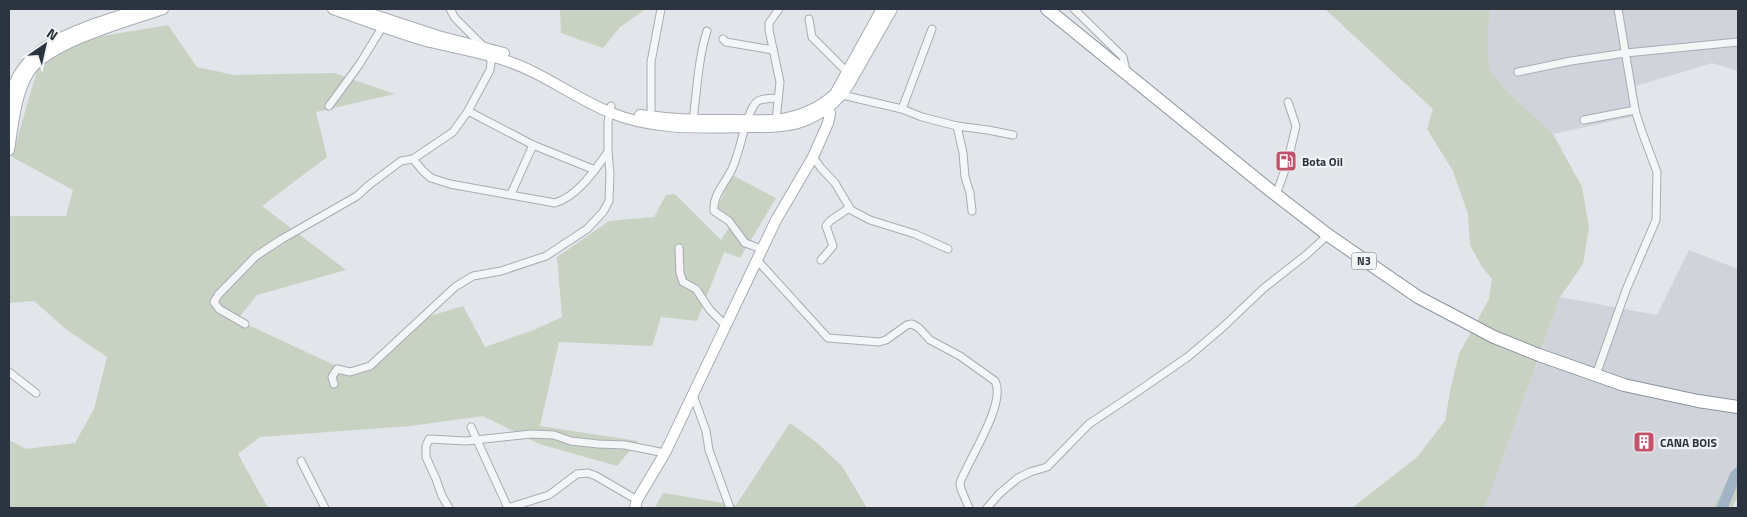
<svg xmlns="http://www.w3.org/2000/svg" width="1747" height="517" viewBox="0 0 1747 517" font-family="'Titillium Web',sans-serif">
<rect width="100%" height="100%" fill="#e2e5e9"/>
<!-- built -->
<g fill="#d0d4da">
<path d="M1488,9H1738V71L1712,63L1636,86L1640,115L1553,134L1507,91L1489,70L1488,29L1490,11Z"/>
<path d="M1689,250L1738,269V463L1722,489L1713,508H1485L1560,297L1657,315Z"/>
</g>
<!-- green -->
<g fill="#c8d2c3">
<path d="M560,9H646L620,27L603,48L561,33Z"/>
<path d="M1325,9H1488L1490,11L1488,29L1489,70L1507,91L1553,134L1582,187L1589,227L1583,264L1560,297L1485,508H1352L1417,457L1445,421L1451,386L1459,354L1489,299L1492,279L1482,267L1470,245L1468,214L1453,171L1427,129L1433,109Z"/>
<path d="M168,25L197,67L234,75L334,73L395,94L316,112L327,157L262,206L346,270L257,295L237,320L356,375L430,316L463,306L485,347L534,330L562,317L557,257L609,221L654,217L666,195L675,194L721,240L733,221L716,211L732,175L776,198L740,258L724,252L697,321L661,317L652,346L559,342L540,426L638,441L617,466L539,444L483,416L410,426L260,437L238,454L268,508H9V440L26,449L75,443L94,409L107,357L67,330L34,301L9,303V216H66L73,190L12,157L38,67L73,41Z"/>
<path d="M790,423L816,442L842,466L867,508H655L663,493L736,505Z"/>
<path d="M1738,463V496L1732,508H1713L1722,489Z"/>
</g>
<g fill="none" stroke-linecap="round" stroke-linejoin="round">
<!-- river -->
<path stroke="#a0b4c5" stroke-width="11" d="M1722,508L1735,476L1738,473"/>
<!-- street casing -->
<g stroke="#a7acb3" stroke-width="9">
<g id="street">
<path d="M1074,9L1123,57L1126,71"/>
<path d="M809,19L812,37L847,72"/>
<path d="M723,39L726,42L773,50"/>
<path d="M1518,72L1571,61L1626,53L1738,42"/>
<path d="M838,94L902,109L922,117L957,126L963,153L965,177L970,193L972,211"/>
<path d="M329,106L359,65L383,26"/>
<path d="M902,109L932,29"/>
<path d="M468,111L533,145L595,170"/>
<path d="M651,116V62L661,9"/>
<path d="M693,120C697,91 698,59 707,31"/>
<path d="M747,120C756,99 755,99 778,98"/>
<path d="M776,120L780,82L769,30V23L779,9"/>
<path d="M1584,120L1635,110"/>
<path d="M957,126L988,130L1013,135"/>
<path d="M745,127C741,141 738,156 732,169C726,182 712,196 714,211L729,221L745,243L762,249"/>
<path d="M813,157L821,168L835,183L851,210L870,220L915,234L948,249"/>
<path d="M413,159L423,171L431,178L450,184L555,203C578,196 594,171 608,152"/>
<path d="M511,194L533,145"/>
<path d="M1276,195L1287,164L1296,126L1288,102"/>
<path d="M679,248L680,273L683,282L696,289L710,310L725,325"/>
<path d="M757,260L828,338L879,342L886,340L907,325L912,324L919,328L930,340L960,356L995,381C1007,403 968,460 960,483L961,489L969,508"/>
<path d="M821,260L833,246L826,226L830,221L849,208"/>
<path d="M245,324L219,309L214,302L218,295L256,256L282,239L357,196L369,185L401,161L413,159L453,132L468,111L490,70L491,63L490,56L484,47L455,18L450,9"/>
<path d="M9,372L36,393"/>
<path d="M1596,375L1626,290L1656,220L1657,172L1642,132L1635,110L1618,9"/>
<path d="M334,384L332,377L337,369L350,372L370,366L455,287L473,276L501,271L546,256L587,229L603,212L609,201L610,173L608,152V122L611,106"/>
<path d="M693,395L706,431L709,450L730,508"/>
<path d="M471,427L508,508L549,495L577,474L588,473L596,476L637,500"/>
<path d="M301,461L325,508"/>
<path d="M449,508L442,496L436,479L426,457V446L429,439L466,441L531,434L554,435L571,441L598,444L625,445L665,453"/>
<path d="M987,508L999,494L1018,478L1030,472L1047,467L1089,424L1140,390L1189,356L1223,327L1264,288L1306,255L1328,235"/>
</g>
</g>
<!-- secondary casing -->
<g stroke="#a7acb3" stroke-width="12">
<g id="secondary">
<path d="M333,9C365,20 397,33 430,42C455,48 480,52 504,60C542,72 573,97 609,112C651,130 699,128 744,127C763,127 783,128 801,122C821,115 836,104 848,86L892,9"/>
<path d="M356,9L438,36L504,53"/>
<path d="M9,109C10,103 10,96 12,90C28,38 95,25 140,9"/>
<path d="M640,115C672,120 704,120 737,120C756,120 776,122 795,116C810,112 824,104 835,94L882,9"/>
<path d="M9,150C13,126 15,94 29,72C49,42 128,21 163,9"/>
<path d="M635,508L637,500L665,453L776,220L813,157L828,123L830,113L827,103"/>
</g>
</g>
<!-- highway casing -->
<g stroke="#8a939e" stroke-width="14">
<path id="highway" d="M1047,9L1271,191L1328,235L1418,297L1494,337L1539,355L1624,385L1698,401L1738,407"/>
</g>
<!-- street -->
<use href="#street" stroke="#f4f5f7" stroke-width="7"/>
<!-- secondary -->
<use href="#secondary" stroke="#fff" stroke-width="10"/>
<!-- highway -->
<use href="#highway" stroke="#fff" stroke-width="12"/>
</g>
<!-- icons -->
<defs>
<g id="fuel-square" transform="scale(1.125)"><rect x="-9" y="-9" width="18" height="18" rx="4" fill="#c2526a" stroke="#f1f4f6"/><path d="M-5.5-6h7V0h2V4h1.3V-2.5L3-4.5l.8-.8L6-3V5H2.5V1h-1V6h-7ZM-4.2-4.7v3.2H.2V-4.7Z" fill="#fff"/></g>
<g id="building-square" transform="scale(1.125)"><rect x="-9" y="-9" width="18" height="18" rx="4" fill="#c2526a" stroke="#f1f4f6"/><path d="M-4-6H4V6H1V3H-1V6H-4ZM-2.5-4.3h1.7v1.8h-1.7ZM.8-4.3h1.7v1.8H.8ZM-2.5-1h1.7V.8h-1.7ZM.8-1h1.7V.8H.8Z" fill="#fff"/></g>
</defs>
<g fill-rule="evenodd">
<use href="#fuel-square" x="1286" y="161"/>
<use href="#building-square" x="1644" y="442"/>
</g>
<g text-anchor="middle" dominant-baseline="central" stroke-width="4.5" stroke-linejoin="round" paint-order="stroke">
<!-- shield labels -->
<rect fill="#f1f4f6" stroke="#666e76" stroke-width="1" x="1351.5" y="252.5" width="25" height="17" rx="4"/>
<g font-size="11" font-weight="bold" fill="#2b343f">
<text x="1364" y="261">N3</text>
</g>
<!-- poi labels -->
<g font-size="12" font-weight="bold" fill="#2b343f" stroke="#f1f4f6" text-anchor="start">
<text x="1302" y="161">Bota Oil</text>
<text x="1660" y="442">CANA BOIS</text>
</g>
</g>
<!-- border -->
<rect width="1747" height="517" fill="none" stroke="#2b343f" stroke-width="20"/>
<!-- north arrow -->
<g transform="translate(45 45) rotate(34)" stroke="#f1f4f6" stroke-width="4" paint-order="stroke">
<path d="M0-4L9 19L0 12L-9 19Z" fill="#2b343f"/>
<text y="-8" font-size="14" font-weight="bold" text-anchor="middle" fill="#2b343f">N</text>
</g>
</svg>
